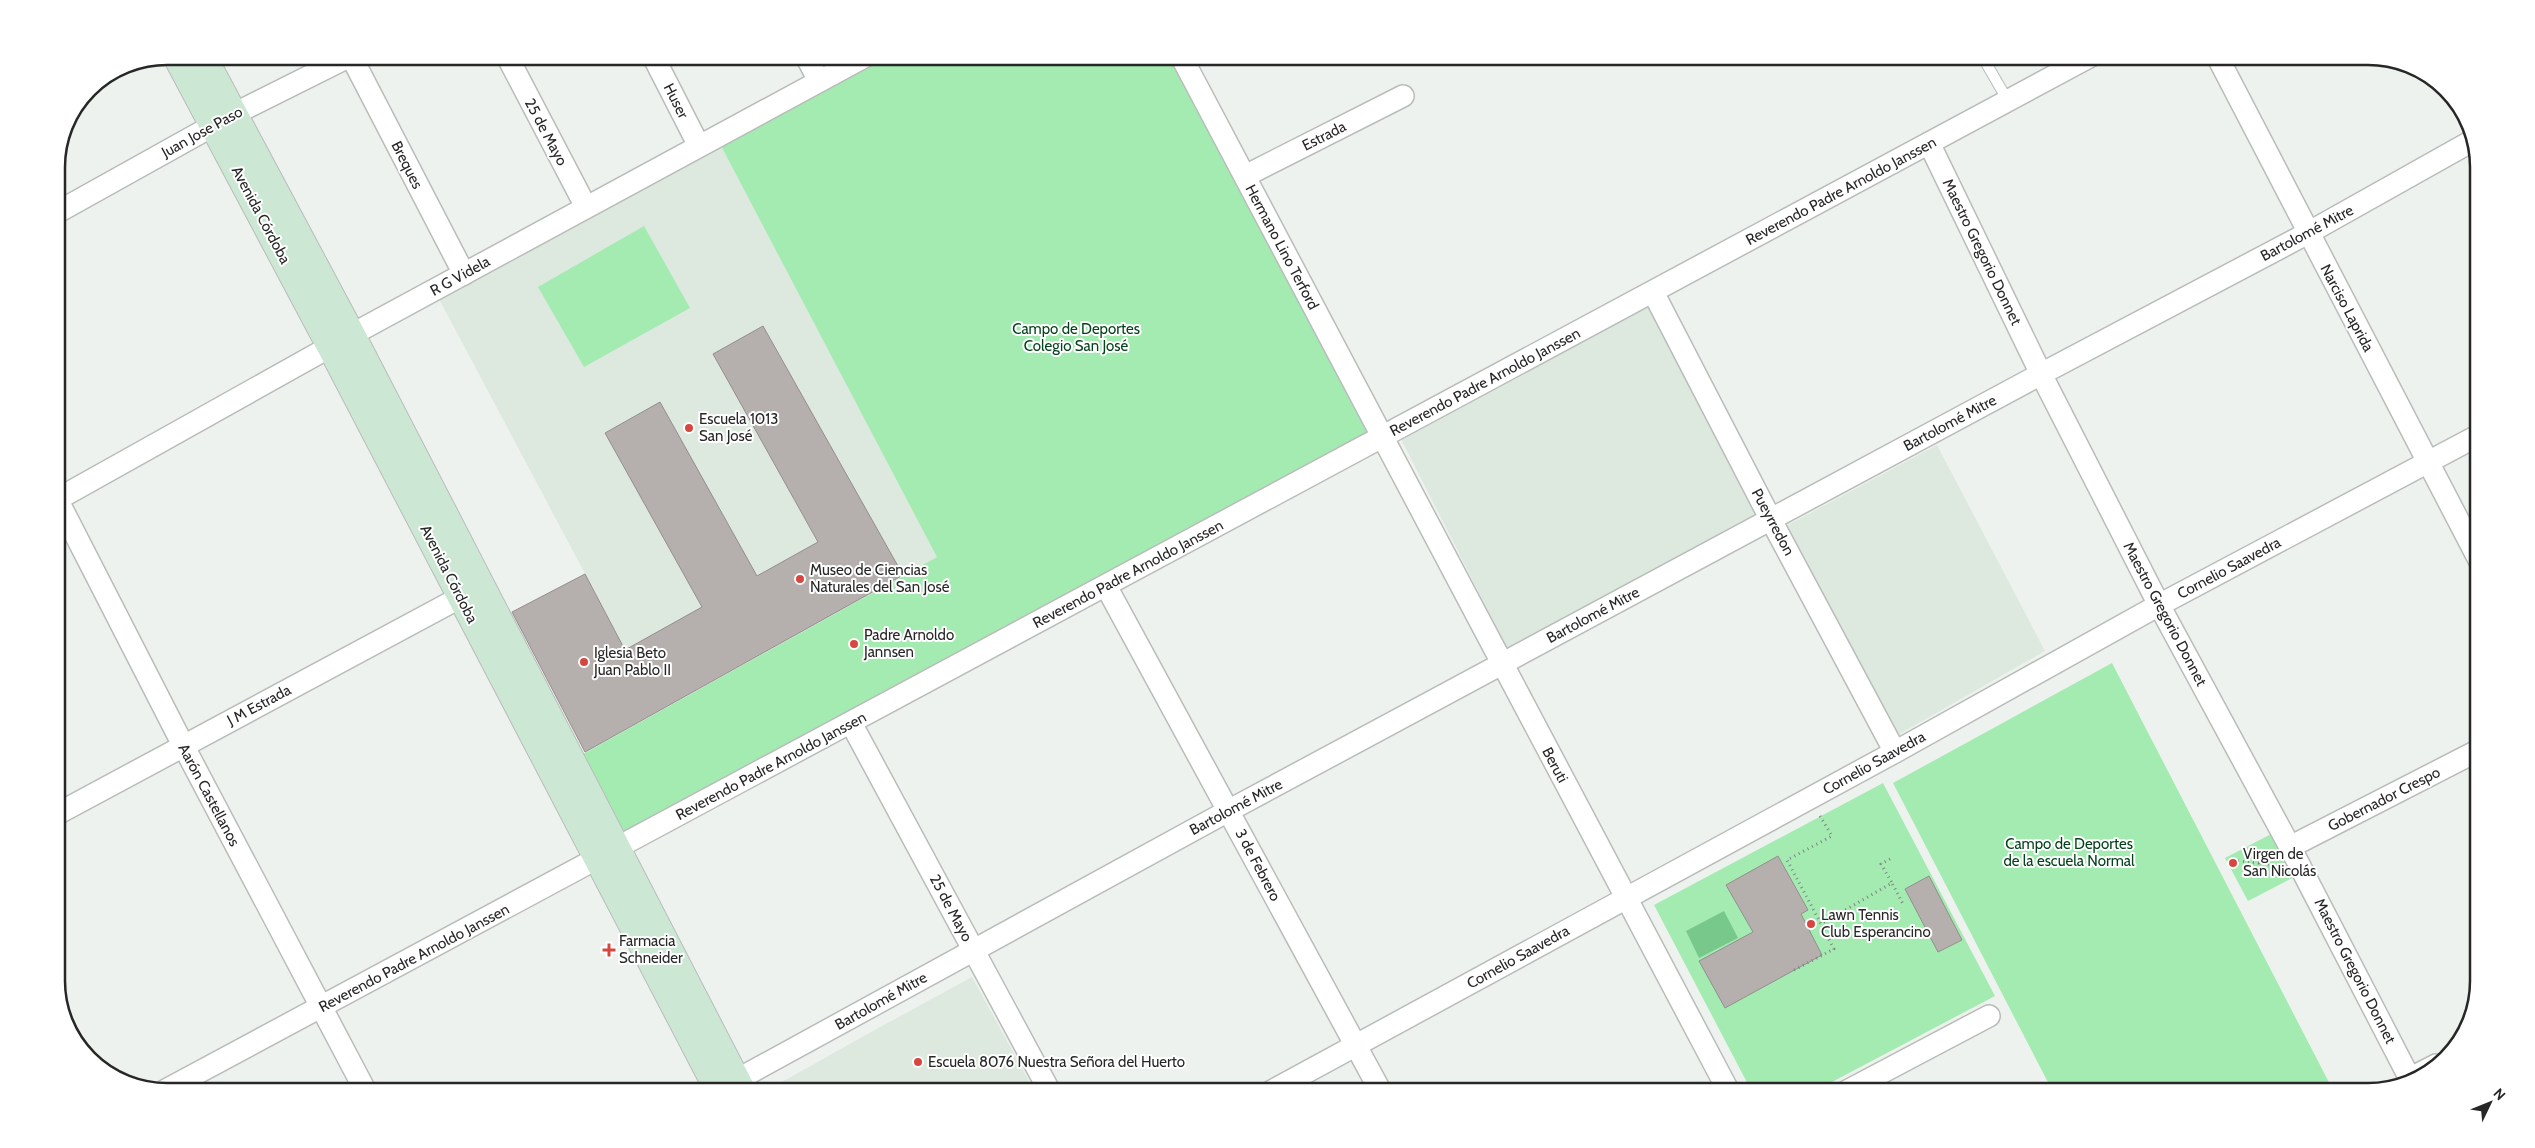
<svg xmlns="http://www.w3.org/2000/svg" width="2535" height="1148" viewBox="0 0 2535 1148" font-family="Cabin,sans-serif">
<rect width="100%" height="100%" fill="#eef2ee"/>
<!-- built -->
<g fill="#dde8df">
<path d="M720,144L938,557L658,711L439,299Z"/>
<path d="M1647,305L1756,514L1507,648L1401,439Z"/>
<path d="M1937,445L2045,651L1896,736L1786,526Z"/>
<path d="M972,977L1035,1092H764L871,1032Z"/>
</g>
<!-- green -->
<g fill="#a4ebb2">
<path d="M880,56H1181L1383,437L629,843L583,754L937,557L720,144Z"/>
<path d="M644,226L690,308L584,367L538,287Z"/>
<path d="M2112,663L2334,1092H2053L1893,783Z"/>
<path d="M1883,783L1995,996L1813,1092H1752L1654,905Z"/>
<path d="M2275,832L2298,875L2248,901L2225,858Z"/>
</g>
<!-- water -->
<path fill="#79c88b" d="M1724,911L1738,938L1699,958L1686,931Z"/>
<!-- building -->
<g fill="#b5afae" stroke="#948e8d">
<path d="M763,326L903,575L585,752L512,612L585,574L625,650L702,607L605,433L660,402L757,576L818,542L713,354Z"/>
<path d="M1778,856L1808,910L1801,914L1822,955L1725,1008L1699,961L1753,932L1726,885Z"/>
<path d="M1929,876L1962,940L1938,952L1905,889Z"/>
</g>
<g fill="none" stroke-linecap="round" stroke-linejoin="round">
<!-- service casing -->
<g stroke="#b9bdba" stroke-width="12">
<path id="service" d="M1982,56L2008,101"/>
</g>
<!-- minor casing -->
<g stroke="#b9bdba" stroke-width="24">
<g id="minor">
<path d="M351,56L464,274"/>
<path d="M507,56L586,207"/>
<path d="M653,56L699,146"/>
<path d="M806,56L819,81"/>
<path d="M1181,56L1729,1092"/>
<path d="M2217,56L2479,560"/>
<path d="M1929,143L2041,374L2159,605L2290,847L2410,1079"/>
<path d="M1245,176L1403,96"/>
<path d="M56,213L232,115L350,56"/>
<path d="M1653,292L1771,520L1895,752"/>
<path d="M56,497L183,745L366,1092"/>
<path d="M56,500L351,335L866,56"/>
<path d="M1106,586L1381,1092"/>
<path d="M851,723L1050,1092"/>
<path d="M57,814L461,597"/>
<path d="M2290,847L2479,750"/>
<path d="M2409,1079L2436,1065"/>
<path d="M722,1088L1228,811L2041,374L2308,233L2472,141"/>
<path d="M164,1091L2091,56"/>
<path d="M1270,1092L1895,752L2159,605L2479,435"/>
<path d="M1845,1092L1989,1016"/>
</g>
</g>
<!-- secondary casing -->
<g stroke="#b9bdba" stroke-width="30">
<g id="secondary">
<path d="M177,56L331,346L720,1092"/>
<path d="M202,56L351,335L742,1092"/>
</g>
</g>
<!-- path -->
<g stroke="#808380" stroke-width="3" stroke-dasharray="1 4" stroke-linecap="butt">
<path d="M1820,816L1832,836L1787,860L1821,924L1892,883L1903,904"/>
<path d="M1890,859L1881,864L1892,883"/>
<path d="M2238,861L2276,865"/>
<path d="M2259,864L2268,848"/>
<path d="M2246,877L2249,863"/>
<path d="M1794,970L1834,949L1821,924"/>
</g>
<!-- service -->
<use href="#service" stroke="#fff" stroke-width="10"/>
<!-- minor -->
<use href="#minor" stroke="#fff" stroke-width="21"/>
<!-- secondary -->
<use href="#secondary" stroke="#cce8d4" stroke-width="28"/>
</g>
<!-- markers -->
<g fill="#d64740" stroke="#fff" stroke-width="2">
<circle cx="689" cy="428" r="5"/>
<circle cx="800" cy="579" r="5"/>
<circle cx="854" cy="644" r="5"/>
<circle cx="584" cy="662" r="5"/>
<circle cx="2233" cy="863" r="5"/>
<circle cx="1811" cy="924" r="5"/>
<path d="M606.5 942.5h5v5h5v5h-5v5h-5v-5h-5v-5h5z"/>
<circle cx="918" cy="1062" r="5"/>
</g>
<g text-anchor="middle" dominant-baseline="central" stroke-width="4" stroke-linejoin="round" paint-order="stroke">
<!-- street labels -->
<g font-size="15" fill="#262726" stroke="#fff">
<text transform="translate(676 101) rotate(63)">Huser</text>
<text transform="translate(202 132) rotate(-29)">Juan Jose Paso</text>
<text transform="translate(546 132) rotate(62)">25 de Mayo</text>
<text transform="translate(1324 136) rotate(-27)">Estrada</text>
<text transform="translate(407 165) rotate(63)">Breques</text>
<text transform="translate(1841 191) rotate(-28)">Reverendo Padre Arnoldo Janssen</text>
<text transform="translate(261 215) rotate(62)">Avenida Córdoba</text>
<text transform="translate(2307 233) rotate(-28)">Bartolomé Mitre</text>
<text transform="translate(1282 247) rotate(62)">Hermano Lino Terford</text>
<text transform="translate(1982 252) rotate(64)">Maestro Gregorio Donnet</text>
<text transform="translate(460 276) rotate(-29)">R G Videla</text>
<text transform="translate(2347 308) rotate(62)">Narciso Laprida</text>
<text transform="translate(1485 382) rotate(-28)">Reverendo Padre Arnoldo Janssen</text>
<text transform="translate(1950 423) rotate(-28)">Bartolomé Mitre</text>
<text transform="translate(1773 522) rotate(62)">Pueyrredon</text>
<text transform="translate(2229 568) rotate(-28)">Cornelio Saavedra</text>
<text transform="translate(449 574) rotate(63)">Avenida Córdoba</text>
<text transform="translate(1128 574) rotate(-28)">Reverendo Padre Arnoldo Janssen</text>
<text transform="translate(2165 614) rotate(62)">Maestro Gregorio Donnet</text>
<text transform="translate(1593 615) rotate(-28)">Bartolomé Mitre</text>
<text transform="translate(259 705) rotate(-28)">J M Estrada</text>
<text transform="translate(1874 763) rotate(-29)">Cornelio Saavedra</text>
<text transform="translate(1555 765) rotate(62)">Beruti</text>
<text transform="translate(771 766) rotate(-28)">Reverendo Padre Arnoldo Janssen</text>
<text transform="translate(209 795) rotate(62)">Aarón Castellanos</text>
<text transform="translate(2384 799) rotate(-27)">Gobernador Crespo</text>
<text transform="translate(1236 807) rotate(-28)">Bartolomé Mitre</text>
<text transform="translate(1258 865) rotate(62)">3 de Febrero</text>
<text transform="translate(951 908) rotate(62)">25 de Mayo</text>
<text transform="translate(1518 957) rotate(-29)">Cornelio Saavedra</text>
<text transform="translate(414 958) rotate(-28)">Reverendo Padre Arnoldo Janssen</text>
<text transform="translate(2355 971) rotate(63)">Maestro Gregorio Donnet</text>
<text transform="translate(881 1001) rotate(-29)">Bartolomé Mitre</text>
</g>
<!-- park labels -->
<g font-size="15" fill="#03421b" stroke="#fff">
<text x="1076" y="329">Campo de Deportes<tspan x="1076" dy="17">Colegio San José</tspan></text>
<text x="2069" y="844">Campo de Deportes<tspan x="2069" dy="17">de la escuela Normal</tspan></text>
</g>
<!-- poi labels -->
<g font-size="15" fill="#262726" stroke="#fff" text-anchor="start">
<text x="699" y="419">Escuela 1013<tspan x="699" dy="17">San José</tspan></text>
<text x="810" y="570">Museo de Ciencias<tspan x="810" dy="17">Naturales del San José</tspan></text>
<text x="864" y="635">Padre Arnoldo<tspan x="864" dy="17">Jannsen</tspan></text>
<text x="594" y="653">Iglesia Beto<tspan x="594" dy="17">Juan Pablo II</tspan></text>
<text x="2243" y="854">Virgen de<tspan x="2243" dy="17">San Nicolás</tspan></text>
<text x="1821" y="915">Lawn Tennis<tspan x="1821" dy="17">Club Esperancino</tspan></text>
<text x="619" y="941">Farmacia<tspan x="619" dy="17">Schneider</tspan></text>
<text x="928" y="1062">Escuela 8076 Nuestra Señora del Huerto</text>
</g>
</g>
<!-- crop -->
<path d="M0 0H2535V1148H0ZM167 65H2368A102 102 0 0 1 2470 167V981A102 102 0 0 1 2368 1083H167A102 102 0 0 1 65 981V167A102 102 0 0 1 167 65Z" fill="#fff" fill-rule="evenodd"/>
<path fill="none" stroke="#262726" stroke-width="2.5" d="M167 65H2368A102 102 0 0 1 2470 167V981A102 102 0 0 1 2368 1083H167A102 102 0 0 1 65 981V167A102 102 0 0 1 167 65Z"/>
<!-- north arrow -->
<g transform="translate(2490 1103) rotate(47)" stroke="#ffffff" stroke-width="4" paint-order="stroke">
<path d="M0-4L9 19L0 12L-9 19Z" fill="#262726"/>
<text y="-8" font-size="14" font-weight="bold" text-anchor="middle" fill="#262726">N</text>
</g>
</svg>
